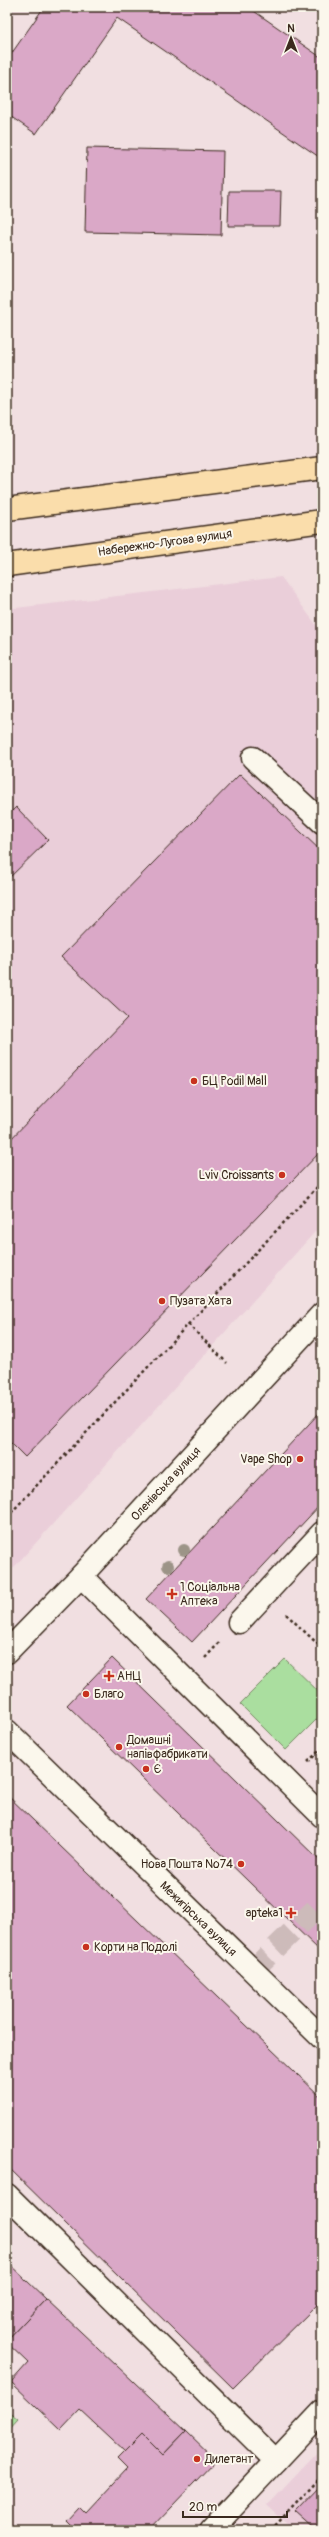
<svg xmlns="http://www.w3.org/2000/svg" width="329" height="2537" viewBox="0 0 329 2537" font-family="Pangolin,sans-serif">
<rect width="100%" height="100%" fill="#f1dfe1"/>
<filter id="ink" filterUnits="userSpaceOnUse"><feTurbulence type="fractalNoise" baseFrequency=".025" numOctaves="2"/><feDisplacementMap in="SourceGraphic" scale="8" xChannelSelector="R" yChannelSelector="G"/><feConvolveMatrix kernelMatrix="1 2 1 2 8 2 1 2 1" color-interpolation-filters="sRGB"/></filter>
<g filter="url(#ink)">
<!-- built -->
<g fill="#eaced9">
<path d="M281,577L322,633V1224L7,1575V609Z"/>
<path d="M322,2447V2530H293L267,2505Z"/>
</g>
<!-- green -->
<g fill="#aade9f" stroke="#72845e">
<path d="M285,1659L322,1695V1714L286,1750L240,1704Z"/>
<path d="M7,2411L18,2420L7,2432Z"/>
</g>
<!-- building -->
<g fill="#daa8c7" stroke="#3b2a1e">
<path d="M44,7H248L322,58V159L117,18L36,134L7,114V60Z"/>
<path d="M87,148L223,151L221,235L85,232Z"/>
<path d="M229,191H281L280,226H228Z"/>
<path d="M240,774L322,852V1150L25,1457L7,1439V1143L127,1018L61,957Z"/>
<path d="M16,807L48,840L7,880V816Z"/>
<path d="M322,1410V1503L192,1642L146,1599Z"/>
<path d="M112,1658L322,1863V1953L67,1705Z"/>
<path d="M7,1795L322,2098V2300L233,2388L7,2166Z"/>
<path d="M7,2262L46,2299L7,2340Z"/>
<path d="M46,2299L186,2431L163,2455L142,2434L125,2452L80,2410L61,2430L11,2382L28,2363L7,2343V2340Z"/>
<path d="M186,2431L216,2460L149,2530H70L73,2527L66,2520L79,2506L86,2513L127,2469L117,2459L142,2434L163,2455Z"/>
<path d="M322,2484V2530H315L295,2512Z"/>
</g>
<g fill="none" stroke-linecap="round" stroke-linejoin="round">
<!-- minor-tunnel -->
<path stroke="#cdbbba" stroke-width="22" stroke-dasharray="22 11" stroke-linecap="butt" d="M252,1971L322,1903"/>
<!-- minor casing -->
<g stroke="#3b2a1e" stroke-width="25">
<g id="minor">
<path d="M253,758L322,822"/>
<path d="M81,1576L322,1816"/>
<path d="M239,1622L322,1533"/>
<path d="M7,1652L81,1576L322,1314"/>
<path d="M7,1731L322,2038"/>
<path d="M7,2195L276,2461"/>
<path d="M211,2530L322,2412"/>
</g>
</g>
<!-- major casing -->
<g stroke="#3b2a1e" stroke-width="25">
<g id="major">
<path d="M7,509L322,468"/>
<path d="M7,565L322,521"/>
</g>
</g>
<!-- path -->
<g stroke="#3b2a1e" stroke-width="2.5" stroke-dasharray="3 3" stroke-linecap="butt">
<path d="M188,1324L227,1363"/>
<path d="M7,1517L322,1182"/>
<path d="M286,1614L322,1648"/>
<path d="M205,1658L219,1643"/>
<path d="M308,1762L322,1748"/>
<path d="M271,2530L322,2476"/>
</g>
<!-- minor -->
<use href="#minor" stroke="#fbf7ec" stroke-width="22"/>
<!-- major -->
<use href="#major" stroke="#faddab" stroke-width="22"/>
</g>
<!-- trees -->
<g fill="#9c9487">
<circle cx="184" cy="1550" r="6"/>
<circle cx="168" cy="1566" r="6"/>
</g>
</g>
<!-- markers -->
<g fill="#c8321e" stroke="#fbf7ec" stroke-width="1.5">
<circle cx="194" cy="1081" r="4"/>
<circle cx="282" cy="1175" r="4"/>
<circle cx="162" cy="1301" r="4"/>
<circle cx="300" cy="1459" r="4"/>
<path d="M170 1588h4v4h4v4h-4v4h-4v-4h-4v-4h4z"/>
<path d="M107 1670h4v4h4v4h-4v4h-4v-4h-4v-4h4z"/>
<circle cx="86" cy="1694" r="4"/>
<circle cx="119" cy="1747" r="4"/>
<circle cx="146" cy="1769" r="4"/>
<circle cx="241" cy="1864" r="4"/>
<path d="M289 1907h4v4h4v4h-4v4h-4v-4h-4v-4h4z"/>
<circle cx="86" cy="1947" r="4"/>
<circle cx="197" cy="2459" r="4"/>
</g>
<g text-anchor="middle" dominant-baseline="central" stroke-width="4" stroke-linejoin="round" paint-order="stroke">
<!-- street labels -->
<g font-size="12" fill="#3b2a1e" stroke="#fbf7ec">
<text transform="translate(165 543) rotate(-8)">Набережно-Лугова вулиця</text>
<text transform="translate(166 1484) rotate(-47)">Оленівська вулиця</text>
<text transform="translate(198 1919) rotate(44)">Межигірська вулиця</text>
</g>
<!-- poi labels -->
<g font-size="12" fill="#3b2a1e" stroke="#fbf7ec" text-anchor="start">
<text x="202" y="1081">БЦ Podil Mall</text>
<text x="274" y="1175" text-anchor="end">Lviv Croissants</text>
<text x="170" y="1301">Пузата Хата</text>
<text x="292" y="1459" text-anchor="end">Vape Shop</text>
<text x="180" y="1587">1 Соціальна<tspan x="180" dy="14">Аптека</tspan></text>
<text x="117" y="1676">АНЦ</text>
<text x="94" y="1694">Благо</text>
<text x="127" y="1740">Домашні<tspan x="127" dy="14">напівфабрикати</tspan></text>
<text x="154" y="1769">Є</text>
<text x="233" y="1864" text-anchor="end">Нова Пошта №74</text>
<text x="283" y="1913" text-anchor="end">apteka1</text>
<text x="94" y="1947">Корти на Подолі</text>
<text x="205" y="2459">Дилетант</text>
</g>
</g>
<!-- margin -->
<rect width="329" height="2537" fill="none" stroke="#fbf7ec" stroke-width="24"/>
<rect x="12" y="12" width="305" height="2513" fill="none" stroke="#3b2a1e" stroke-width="1.5" filter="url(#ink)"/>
<!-- north arrow -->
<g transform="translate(291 38)" stroke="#fbf7ec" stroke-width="3" paint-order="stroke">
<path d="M0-3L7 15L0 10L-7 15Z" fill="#3b2a1e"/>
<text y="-6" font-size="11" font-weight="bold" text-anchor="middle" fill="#3b2a1e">N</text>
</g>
<!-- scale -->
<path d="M183 2511v6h104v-6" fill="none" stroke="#3b2a1e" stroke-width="2"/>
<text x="189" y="2511" font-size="12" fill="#3b2a1e" stroke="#fbf7ec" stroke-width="3" paint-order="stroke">20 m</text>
</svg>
